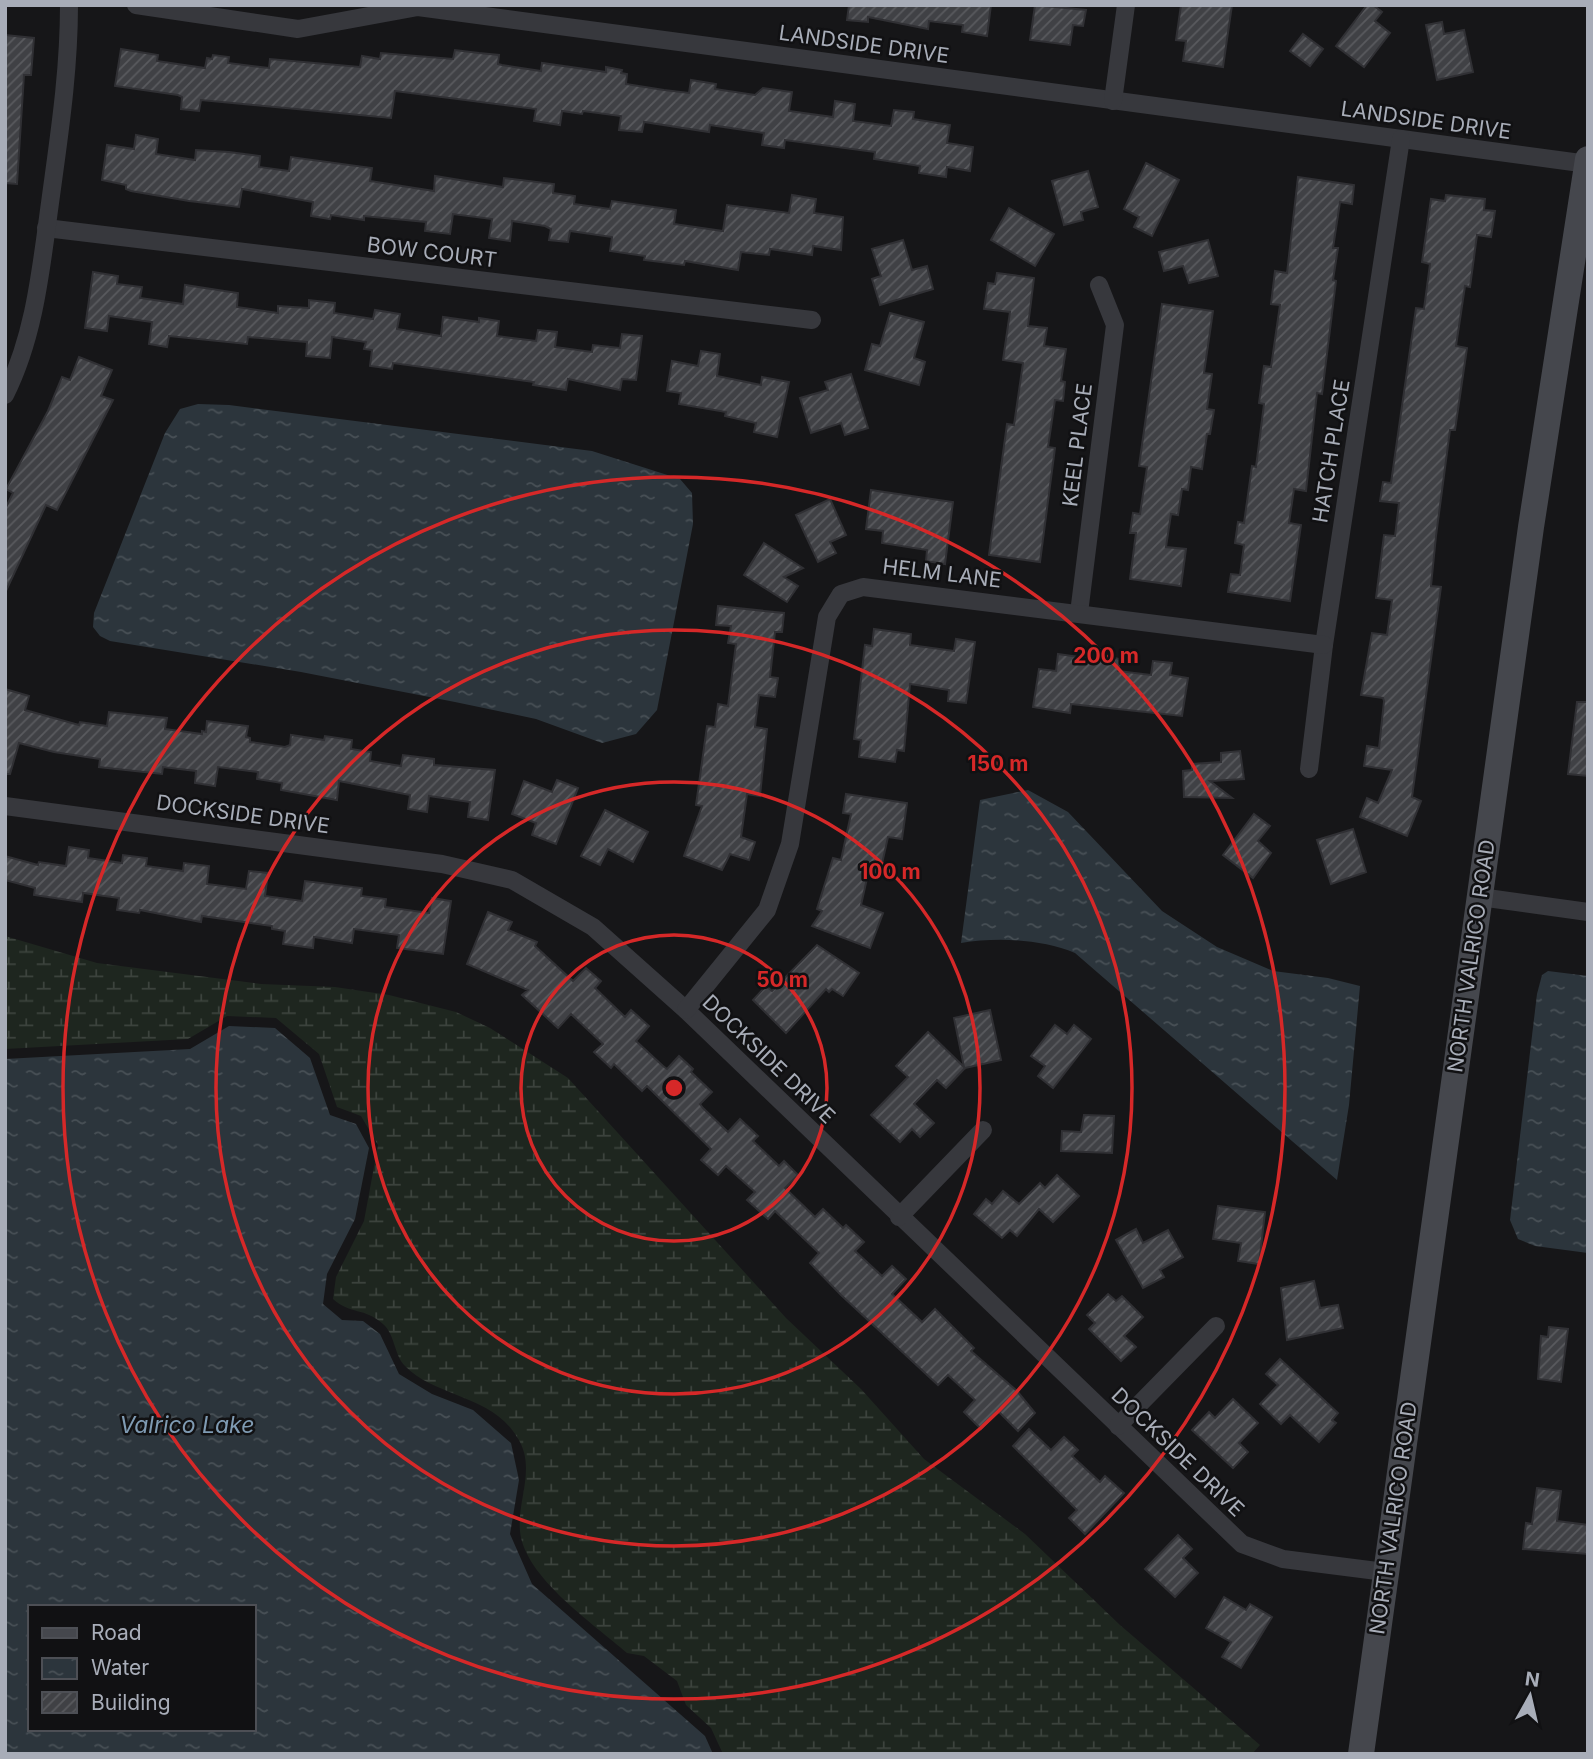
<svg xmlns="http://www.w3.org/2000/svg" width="1593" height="1759" viewBox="0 0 1593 1759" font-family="Inter,sans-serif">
<defs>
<pattern id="wetland-marsh" width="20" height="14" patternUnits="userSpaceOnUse" patternTransform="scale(1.75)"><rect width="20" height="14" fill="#1e261f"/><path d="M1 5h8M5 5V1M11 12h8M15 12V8" fill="none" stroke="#3c433d"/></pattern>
<pattern id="water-ripples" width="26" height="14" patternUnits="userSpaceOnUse" patternTransform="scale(1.75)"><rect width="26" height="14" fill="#2c353c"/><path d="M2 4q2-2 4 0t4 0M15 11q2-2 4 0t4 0" fill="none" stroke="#485056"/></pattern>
<pattern id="building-hatch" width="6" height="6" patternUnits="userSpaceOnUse" patternTransform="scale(1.75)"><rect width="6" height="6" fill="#404145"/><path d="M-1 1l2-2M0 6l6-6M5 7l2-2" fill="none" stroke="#595a5e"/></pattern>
</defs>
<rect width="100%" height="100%" fill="#161618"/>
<!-- wetland -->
<path fill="url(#wetland-marsh)" d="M5,936L97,963L261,984L335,987L389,995L456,1012L490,1028L568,1078L786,1318L861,1389L924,1459L1025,1534L1120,1625L1260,1745L1252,1754H723L711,1728L686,1705L677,1681L644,1656L627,1653C594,1624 524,1577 520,1531C517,1499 537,1467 517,1437C492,1395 435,1397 405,1366C394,1355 395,1334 383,1324C364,1307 351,1315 333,1299L336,1277L364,1221L378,1145L361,1116L337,1107L319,1054L276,1018L227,1016L188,1039L5,1049Z"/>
<!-- water -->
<g fill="url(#water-ripples)" fill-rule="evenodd">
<path d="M198,404L229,405L592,451L680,479L692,493L693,524L657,710L636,734L602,743L536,719L455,702L301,672L110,641L100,636L93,627L94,613L165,433L180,409Z"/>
<path d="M1028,790L1068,812L1162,911L1217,947L1273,971L1328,978L1360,986L1349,1105L1337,1180L1075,953C1041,939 997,937 961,943L980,800Z"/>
<path d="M1548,971L1588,976V1253L1535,1246L1518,1239L1510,1220L1537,994L1542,975Z"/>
<path d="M229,1026L275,1028L310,1058L330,1115L356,1124L369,1148L355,1219L327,1274L323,1304L342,1320L363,1321L380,1334L399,1374L432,1394L473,1410L511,1443L519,1480L510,1534L532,1584L705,1736L713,1754H5V1059L190,1049ZM30,1607H254V1729H30Z"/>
</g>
<!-- building -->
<g fill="url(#building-hatch)" stroke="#303034" stroke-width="2">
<path d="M849,5H991L987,36L962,32L963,25L929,21L928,29L868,17V22L847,20Z"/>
<path d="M1035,5L1086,10L1083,26L1073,25L1070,45L1030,40Z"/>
<path d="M1181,5H1232L1223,67L1183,61L1186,41L1176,40Z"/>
<path d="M1367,5H1373L1382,12L1375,21L1390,33L1364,67L1336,46Z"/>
<path d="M1442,22L1444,34L1464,30L1473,72L1437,80L1426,25Z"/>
<path d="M1303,34L1323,49L1310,66L1290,51Z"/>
<path d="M5,35L34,38L31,75H24L17,184L5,183Z"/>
<path d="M121,49L158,55L157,61L205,68L207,58L212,59L213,55L229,57L228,63L269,68L270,59L360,67L362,56L380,59L381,53L453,59L455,50L479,53L499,55L498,64L502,65L541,71L542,63L606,72V67L622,70L621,73L627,74L626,84L664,90L689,93L691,80L716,84L715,89L755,95L763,88L792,92L789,111L833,117L835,101L855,104L853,121L891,126L894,110L914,112L913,119L950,125L947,143L973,147L970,171L947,167L946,177L919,173L920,166L874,159L875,152L785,140L784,148L762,145L764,133L710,125L709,132L644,122L642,132L619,130L621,116L583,111L582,114L562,111L560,125L534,121L536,109L395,91L391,118L201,100L199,111L181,109L182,97L178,95L115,86Z"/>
<path d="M136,135L158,139L156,154L195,160L196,150L229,152L260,156L259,167L289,171L291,157L372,168L370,181L434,191L435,176L503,187L504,178L554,184L553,193L575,196L574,204L610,209L612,201L676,210L674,224L723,231L727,205L789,213L792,195L816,199L814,213L843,217L841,250L813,246L812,255L770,249L769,255L741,252L738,270L685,261L684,265L644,260L645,256L610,251L612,237L570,231L568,242L549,240L551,229L545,226L512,221L510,241L489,238L492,219L453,214L450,234L425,231L426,222L364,216V220L331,215L330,219L311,216L313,202L242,189L239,207L189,201L131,191L126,189V185L102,180L107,145L134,149Z"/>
<path d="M1146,163L1179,180L1152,236L1134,227L1139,217L1124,209Z"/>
<path d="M1088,171L1098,207L1081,212L1083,220L1064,225L1052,181Z"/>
<path d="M1298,177L1354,185L1352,204L1340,202L1333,248H1338L1333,280L1336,281L1322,394L1317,393L1306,491L1294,489L1289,523L1301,525L1290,601L1228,592L1231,574L1240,575L1244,545L1235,543L1238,522L1244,523L1252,466L1256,467L1264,404L1259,403L1264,366L1271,367L1280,305L1271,304L1275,271L1287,273Z"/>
<path d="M1446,195L1485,199L1484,210L1495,211L1491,237L1477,235L1470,287L1465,286L1456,346L1467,348L1455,430H1450L1436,536L1431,586L1441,587L1412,797L1421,801L1407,836L1360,817L1367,798L1378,803L1392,770L1364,766L1367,746L1379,748L1384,701L1383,698L1361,695L1372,633L1387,635L1392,600L1376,598L1384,535L1395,536L1399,503L1380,501L1383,482L1391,483L1416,308L1424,309L1430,264L1422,262L1431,199L1445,201Z"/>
<path d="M1009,208L1054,234L1035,266L991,240Z"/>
<path d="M903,240L912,270L927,266L933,289L880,305L872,279L881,276L872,249Z"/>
<path d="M1208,240L1218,276L1189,283L1183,266L1164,271L1159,252Z"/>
<path d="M93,272L118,276L117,284L142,287L140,298L183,304L185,285L238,293L237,307L278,313V306L309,308V300L335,303L334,313L373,319L375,310L400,314L397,329L441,336L443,317L479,322V318L499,321L497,336L536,341L538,330L557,332L555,347L592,352L593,345L620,348L622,334L642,336L636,380L622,379L620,390L568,379L566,390L533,385L534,382L393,363L392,369L370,366L372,350L364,349L366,342L332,337L330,358L306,356L307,342L248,337L247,344L169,336L167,347L149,344L152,322L109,316L107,331L85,328Z"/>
<path d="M997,273L1034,278L1028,326L1047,328L1044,346L1066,349L1061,381L1065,382L1063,401L1055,400L1048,447L1055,448L1040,562L989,555L1007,424L1014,425L1023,363L1003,360L1010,312L984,309L988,283L995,284Z"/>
<path d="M1162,304L1213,311L1204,373L1212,374L1207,409L1214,410L1210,434H1207L1202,469L1191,467L1188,490L1182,489L1178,515L1171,514L1166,547L1186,549L1181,586L1130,579L1136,533H1130L1133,513L1140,514L1147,467L1139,466Z"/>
<path d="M890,313L924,322L914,358L925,362L919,385L865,370L872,344L880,346Z"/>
<path d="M701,351L720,354L717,376L761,385L762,377L789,382L777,437L754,432L756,423L725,416L726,412L679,404L681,393L667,391L672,361L698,366Z"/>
<path d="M79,357L112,370L101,396L113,400L57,510L46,505L5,593V509L13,493L6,489L48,411L62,377L70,380Z"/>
<path d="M851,374L868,428L845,435L841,423L811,433L800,398L828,390L825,382Z"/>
<path d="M871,490L953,502L945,564L926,561L927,550L882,543L883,531L866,529Z"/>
<path d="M830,499L846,535L830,542L836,553L818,562L796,515Z"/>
<path d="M764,543L803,568L784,577L798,586L787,602L744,575Z"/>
<path d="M718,606L784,613L782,632H775L770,677L778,678L775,697L759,695L755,727L767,729L762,776L760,796L747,794L741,837L755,842L749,860L730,854L722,870L684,856L702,806L696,805L707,726L715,727L718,704L728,706L736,644L728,643L731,626L716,625Z"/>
<path d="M874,629L911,634L910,645L954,651L956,639L975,642L966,703L948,701L949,690L910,684L904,751L897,750L895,762L859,757L861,740L854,739L865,645L872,646Z"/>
<path d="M1058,654L1100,660L1101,656L1120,659L1118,671L1151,675L1153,661L1172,663L1170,675L1188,678L1182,716L1071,704L1070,713L1033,707L1039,669L1056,671Z"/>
<path d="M5,689L29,696L25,710L79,725L80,722L107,726L109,712L167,718L165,729L202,734V731L206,732L207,721L248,726L246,737L250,738V742L285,747L290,745L291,735L324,740L325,736L352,740L351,749L371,752L370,761L401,766L403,755L434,759V765L495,770L488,820L468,817L470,802L429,796L427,812L408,809L410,795L339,781L337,800L281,790L282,783L257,779L258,772L218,767L215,786L195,783L196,771L163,767L162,774L99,767L100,759L54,752L19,743L10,774H5Z"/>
<path d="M1577,702H1588V776L1568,774Z"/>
<path d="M1240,751L1244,779L1210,781L1232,798L1184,797L1183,771L1192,770V764L1221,762V753Z"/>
<path d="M557,780L578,788L556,844L532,835L536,823L512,814L524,781L552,792Z"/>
<path d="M846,794L907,803L902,839L888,837L879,877L868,874L861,905L883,913L870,948L812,926L822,911L817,909L833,858L841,860L851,814L843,813Z"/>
<path d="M605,810L648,832L633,862L608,849L600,865L581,856Z"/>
<path d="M1254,814L1270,826L1258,841L1271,853L1253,878L1223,855Z"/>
<path d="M1353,829L1366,872L1331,884L1317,840Z"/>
<path d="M69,847L89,850L88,858L122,863L123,855L147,858L146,866L183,871L184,863L209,866L207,884L246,889L249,871L268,873L265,896L302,901L305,881L362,888L361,896L386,899L385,907L429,913L432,898L451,901L443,954L397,948L399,935L354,929L352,943L314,937L313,948L283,944L285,931L272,929V926L202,916L201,922L140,910L139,913L117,910L119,898L83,893L82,902L34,895L35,888L5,880V856L38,865L39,862L66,866Z"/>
<path d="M488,912L512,922L508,930L537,942L535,946L573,981L586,968L601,981L595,988L625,1017L631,1010L649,1026L636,1041L663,1066L667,1069L679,1056L693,1069L691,1072L712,1092L700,1104L703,1108L728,1132L740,1119L758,1136L753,1141L779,1166L784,1161L798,1175L785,1188L815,1217L823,1209L843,1228L846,1225L864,1242L855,1251L882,1276L892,1266L906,1279L892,1294L922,1322L935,1309L974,1348L971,1351L1017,1391L1035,1413L1018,1431L998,1411L981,1429L964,1412L975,1400L948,1375L938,1385L841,1295L810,1263L819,1253L775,1211L768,1219L747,1200L755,1192L726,1166L718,1175L701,1160L711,1149L647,1086L642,1091L614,1064L611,1068L594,1052L603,1044L571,1014L558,1028L522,995L528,990L467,964Z"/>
<path d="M817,945L859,973L843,996L832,989L829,992L826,989L786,1033L753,1000L766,986L772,991Z"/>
<path d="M990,1010L1001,1060L965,1068L946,1088L937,1080L914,1104L934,1123L920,1137L912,1129L900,1142L871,1115L908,1077L896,1066L928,1032L964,1067L954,1018Z"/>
<path d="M1055,1025L1067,1034L1074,1025L1091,1039L1053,1088L1038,1076L1045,1066L1031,1056Z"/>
<path d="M1084,1115L1114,1116L1112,1153L1061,1151L1062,1131L1081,1132Z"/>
<path d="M1057,1175L1079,1196L1053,1222L1039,1209L1017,1236L1010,1230L1002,1238L974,1214L986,1199L992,1204L1003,1191L1019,1204L1040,1183L1045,1188Z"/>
<path d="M1218,1206L1265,1212L1259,1264L1238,1261L1241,1243L1213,1239Z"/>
<path d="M1136,1229L1143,1243L1168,1230L1183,1257L1160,1270L1164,1277L1143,1288L1116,1240Z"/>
<path d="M1314,1281L1320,1308L1338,1305L1343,1328L1287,1340L1281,1288Z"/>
<path d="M1108,1294L1116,1301L1122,1296L1143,1317L1124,1336L1136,1347L1121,1361L1089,1329L1095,1323L1087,1315Z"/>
<path d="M1549,1327L1568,1329L1561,1382L1538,1379L1541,1336L1548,1337Z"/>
<path d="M1280,1359L1338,1413L1332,1420L1336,1423L1319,1442L1290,1415L1281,1424L1260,1404L1278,1385L1266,1374Z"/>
<path d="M1233,1399L1258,1423L1239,1443L1248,1452L1233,1468L1192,1430L1209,1412L1215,1418Z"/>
<path d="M1029,1429L1051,1450L1064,1437L1078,1450L1072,1456L1100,1482L1105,1476L1124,1493L1085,1534L1069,1518L1077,1510L1013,1446Z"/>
<path d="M1537,1488L1561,1491L1557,1521L1588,1525V1554L1523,1549L1526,1523L1532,1524Z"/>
<path d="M1178,1535L1192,1549L1183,1558L1198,1573L1175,1597L1145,1569Z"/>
<path d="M1224,1597L1246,1610L1250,1604L1272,1617L1241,1668L1222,1657L1231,1642L1206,1628Z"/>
</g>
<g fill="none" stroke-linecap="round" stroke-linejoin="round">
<!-- street -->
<g stroke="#37383d" stroke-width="18">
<path d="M136,5L298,29L418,7L1588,164"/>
<path d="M1113,101L1126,5"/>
<path d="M46,228L812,320"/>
<path d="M5,395C35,335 41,268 50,203C59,136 69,73 69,5"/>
<path d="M1079,613L1115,325L1099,285"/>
<path d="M1309,769L1324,645L1401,139"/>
<path d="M5,806L442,864L512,880L593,927L686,1010L1242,1544L1283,1559L1385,1572"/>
<path d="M1480,897L1588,912"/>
<path d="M686,1010L767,910L790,844L827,617L841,594L863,587L1324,645"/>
<path d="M899,1217L983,1130"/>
<path d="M1118,1426L1216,1326"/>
</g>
<!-- secondary -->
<path stroke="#45474d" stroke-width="26" d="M1361,1754L1531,527L1588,159"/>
</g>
<!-- distance rings -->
<g fill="none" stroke="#d62828" stroke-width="3.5">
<circle cx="674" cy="1088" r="153"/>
<circle cx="674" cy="1088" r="306"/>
<circle cx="674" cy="1088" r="458"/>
<circle cx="674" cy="1088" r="611"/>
</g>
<g text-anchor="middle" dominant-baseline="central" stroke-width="5" stroke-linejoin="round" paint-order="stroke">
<!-- street labels -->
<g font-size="21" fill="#a8adb8" stroke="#111113">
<text transform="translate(864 44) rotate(8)">LANDSIDE DRIVE</text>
<text transform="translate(1426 120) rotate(8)">LANDSIDE DRIVE</text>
<text transform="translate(432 252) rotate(7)">BOW COURT</text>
<text transform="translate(1077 445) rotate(-83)">KEEL PLACE</text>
<text transform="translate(1331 451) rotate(-81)">HATCH PLACE</text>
<text transform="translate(942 573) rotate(7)">HELM LANE</text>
<text transform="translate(243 814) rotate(8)">DOCKSIDE DRIVE</text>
<text transform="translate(1471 956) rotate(-82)">NORTH VALRICO ROAD</text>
<text transform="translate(769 1059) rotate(44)">DOCKSIDE DRIVE</text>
<text transform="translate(1178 1452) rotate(44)">DOCKSIDE DRIVE</text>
<text transform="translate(1393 1518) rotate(-82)">NORTH VALRICO ROAD</text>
</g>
<!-- water labels -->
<g font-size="23" font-style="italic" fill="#7f9bb3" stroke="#111113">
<text x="187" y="1425">Valrico Lake</text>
</g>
</g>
<circle cx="674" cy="1088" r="10" fill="#d62828" stroke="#111113" stroke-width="3.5"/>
<g font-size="21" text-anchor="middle" font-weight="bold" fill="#d62828" stroke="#111113" stroke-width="5" stroke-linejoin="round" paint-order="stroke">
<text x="1106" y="663">200 m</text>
<text x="998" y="771">150 m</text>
<text x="890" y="879">100 m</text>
<text x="782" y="987">50 m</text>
</g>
<!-- border -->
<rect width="1593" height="1759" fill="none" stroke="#a8adb8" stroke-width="14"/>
<!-- legend -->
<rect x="28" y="1605" width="228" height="126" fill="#111113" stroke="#4d4f55" stroke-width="2"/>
<rect x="42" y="1628" width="35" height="10" fill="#45474d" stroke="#4d4f55" stroke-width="2"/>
<text x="91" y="1640" font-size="21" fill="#a8adb8">Road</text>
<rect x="42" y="1658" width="35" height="21" fill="url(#water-ripples)" stroke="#4d4f55" stroke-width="2"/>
<text x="91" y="1675" font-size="21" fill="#a8adb8">Water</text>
<rect x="42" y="1692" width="35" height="21" fill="url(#building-hatch)" stroke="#4d4f55" stroke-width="2"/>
<text x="91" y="1710" font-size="21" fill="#a8adb8">Building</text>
<!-- north arrow -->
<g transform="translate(1530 1696) rotate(8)" stroke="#111113" stroke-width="5" paint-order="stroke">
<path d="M0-5L12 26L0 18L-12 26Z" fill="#a8adb8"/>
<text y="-10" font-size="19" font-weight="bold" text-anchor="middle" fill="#a8adb8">N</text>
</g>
</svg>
